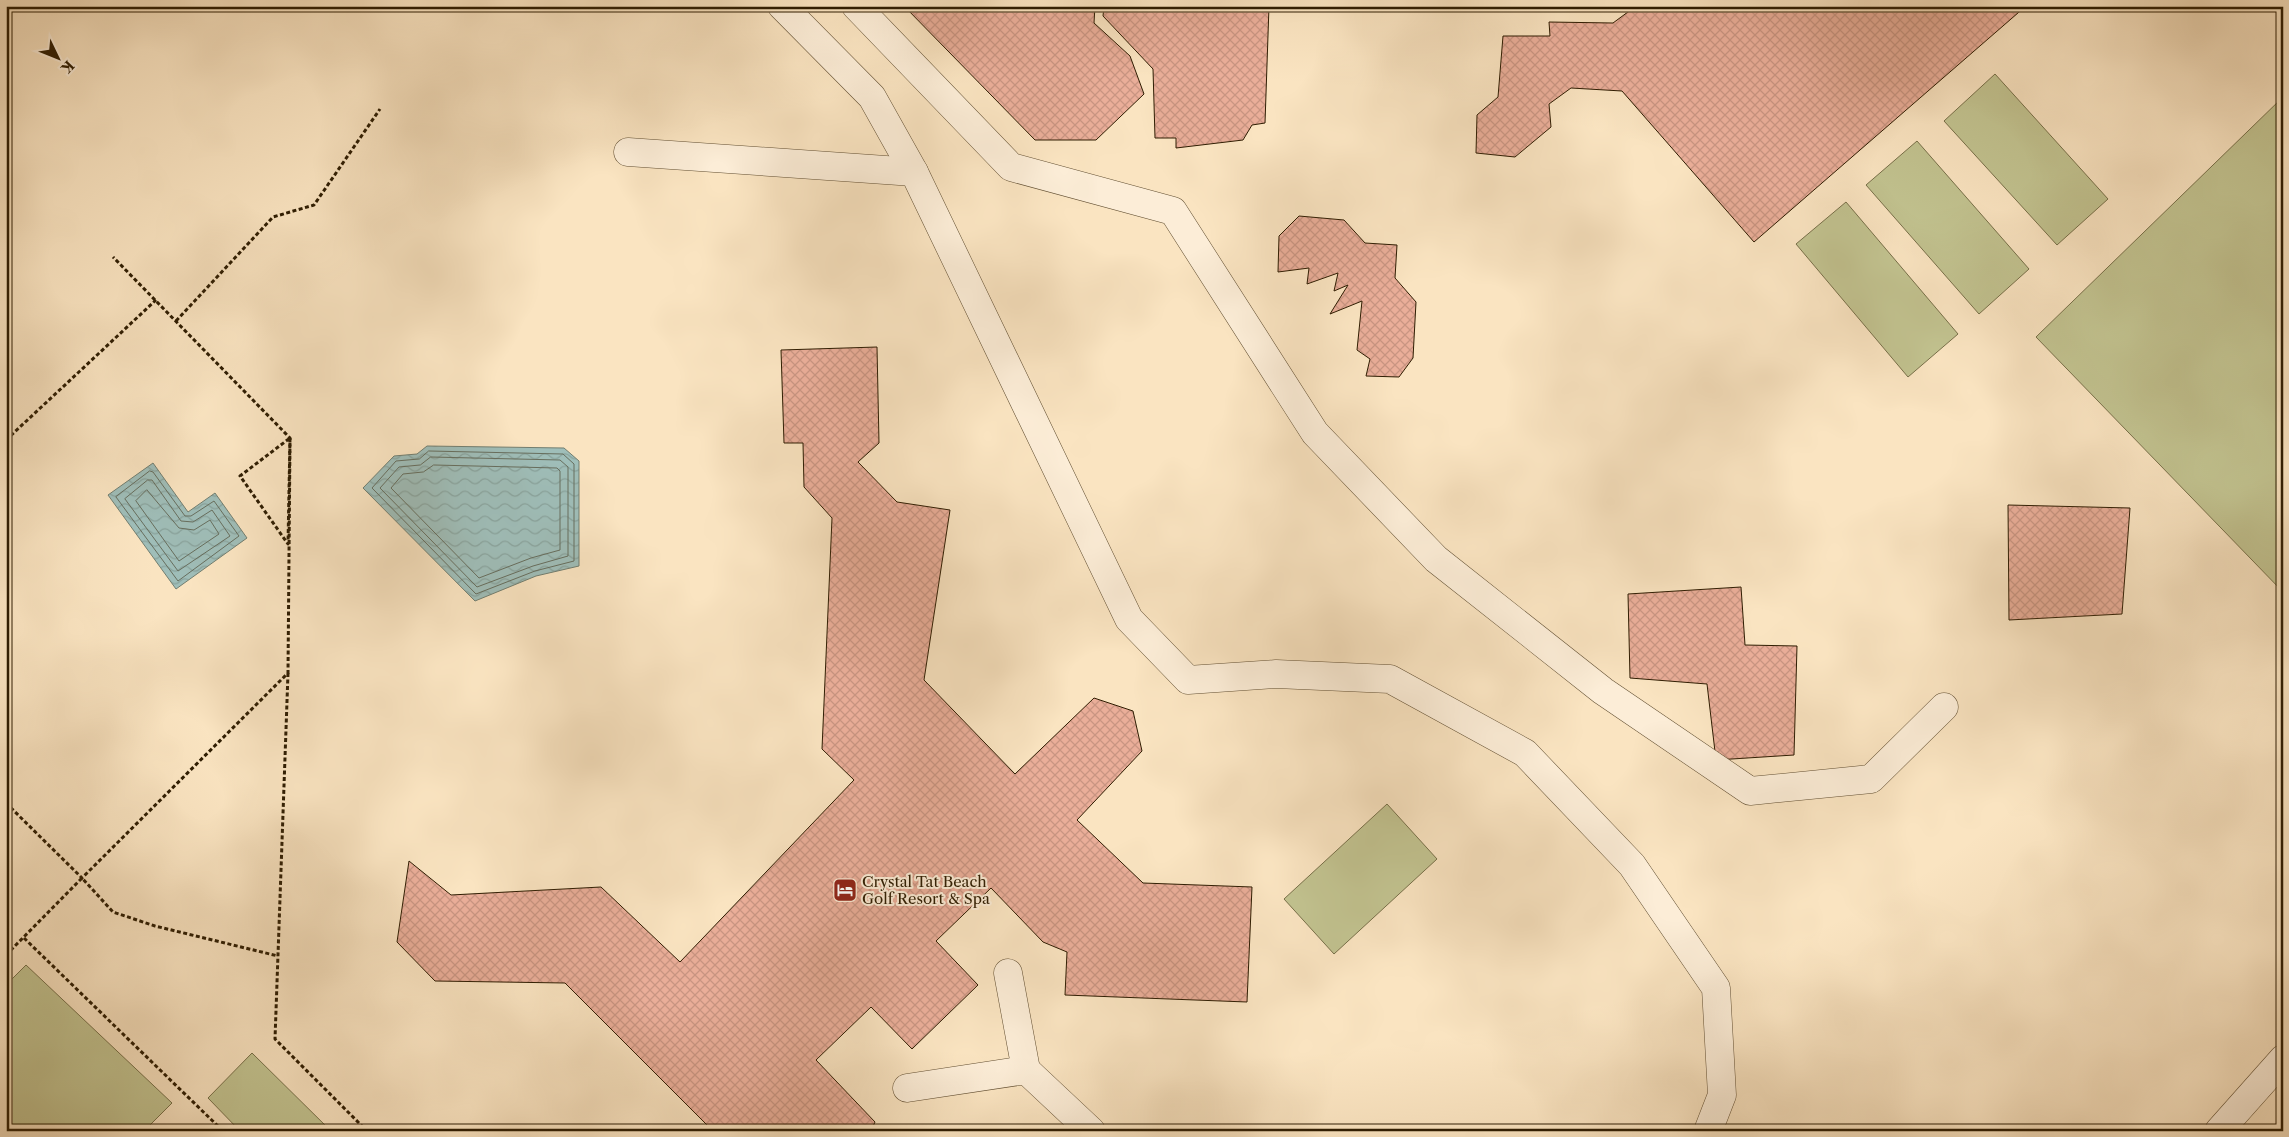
<svg xmlns="http://www.w3.org/2000/svg" width="2289" height="1137" viewBox="0 0 2289 1137" font-family="'Libre Caslon Text',serif">
<defs>
<pattern id="water-waves" width="16" height="10" patternUnits="userSpaceOnUse" patternTransform="scale(1.25)"><rect width="16" height="10" fill="#9fbeb9"/><path d="M0 5q4-4 8 0t8 0" fill="none" stroke="#89a39d"/></pattern>
<pattern id="building-cross-hatch" width="8" height="8" patternUnits="userSpaceOnUse" patternTransform="scale(1.25)"><rect width="8" height="8" fill="#eaae99"/><path d="M0 0l8 8M0 8l8-8" fill="none" stroke="#c99582"/></pattern>
</defs>
<rect width="100%" height="100%" fill="#fae4c1"/>
<filter id="stains"><feTurbulence type="fractalNoise" baseFrequency=".004" numOctaves="4"/><feColorMatrix values="0 0 0 0 .2 0 0 0 0 .09 0 0 0 0 .02 0 0 0 .5 -.17"/></filter>
<radialGradient id="worn" r=".72"><stop offset=".6" stop-color="#630" stop-opacity="0"/><stop offset="1" stop-color="#630" stop-opacity=".3"/></radialGradient>
<!-- green -->
<g fill="#c2c390" stroke="#787049">
<path d="M1995,74L2108,199L2057,245L1944,121Z"/>
<path d="M2283,97V592L2036,337Z"/>
<path d="M1917,141L2029,269L1979,314L1866,185Z"/>
<path d="M1846,202L1958,334L1908,377L1796,244Z"/>
<path d="M1387,804L1437,859L1334,954L1284,899Z"/>
<path d="M26,965L172,1103L144,1131H6V985Z"/>
<path d="M252,1053L331,1131H240L208,1098Z"/>
</g>
<!-- water -->
<g fill="url(#water-waves)" stroke="#727e70">
<path d="M427,446L564,448L579,461V566L536,576L475,601L363,488L394,456L417,454Z"/>
<path d="M153,463L188,512L215,493L247,538L176,589L108,495Z"/>
</g>
<g fill="none" stroke-linecap="round" stroke-linejoin="round">
<!-- shore -->
<g stroke="#676e5e" stroke-width="1">
<path d="M429,451L563,454L574,464V561L535,571L476,594L372,488L396,461L419,459Z"/>
<path d="M431,457L560,460L568,467V556L533,566L477,587L380,488L399,467L420,465Z"/>
<path d="M434,465L557,468L560,471V550L531,558L479,578L391,488L403,474L423,472Z"/>
<path d="M150,471L153,472L185,516H191L214,501L239,536L178,581L116,497Z"/>
<path d="M148,480H152L181,521L193,522L212,510L230,536L178,571L125,499Z"/>
<path d="M147,490L179,528L194,530L210,520L219,534L179,561L136,501Z"/>
</g>
</g>
<!-- building -->
<g fill="url(#building-cross-hatch)" stroke="#2f1d02">
<path d="M904,6H1095L1094,23L1130,56L1144,94L1096,140H1035Z"/>
<path d="M1104,6H1269L1265,123L1252,125L1243,140L1176,148V138H1155L1153,69L1103,16Z"/>
<path d="M1636,6H2026L1754,242L1622,91L1571,88L1549,104L1551,127L1515,157L1476,153L1477,115L1498,97L1503,36H1550L1549,22L1613,23Z"/>
<path d="M1299,216L1344,220L1365,243L1397,245L1395,278L1416,302L1413,358L1399,377L1366,376L1370,359L1357,350L1362,301L1330,314L1348,285L1334,291L1338,273L1307,284L1309,268L1278,272L1279,236Z"/>
<path d="M877,347L879,443L858,462L897,502L950,510L924,680L1015,774L1094,698L1133,711L1142,751L1077,820L1143,883L1252,887L1247,1002L1065,995L1067,952L1043,942L991,888L936,941L978,985L912,1049L871,1007L816,1060L875,1122L871,1131H713L565,983L435,981L397,942L409,861L451,895L601,887L680,962L854,780L822,749L832,518L804,487L803,443H784L781,350Z"/>
<path d="M2008,505L2130,508L2122,614L2009,620Z"/>
<path d="M1741,587L1745,645L1797,646L1794,755L1716,760L1707,684L1630,678L1628,594Z"/>
</g>
<g fill="none" stroke-linecap="round" stroke-linejoin="round">
<!-- minor casing -->
<g stroke="#624f32" stroke-width="29">
<g id="minor">
<path d="M782,6L872,97L914,172"/>
<path d="M856,6L1011,167L1173,211L1315,433L1436,559L1603,691L1750,791L1871,779L1944,707"/>
<path d="M628,152L914,172L1129,619L1188,680L1276,674L1390,679L1525,753L1632,865L1716,988L1722,1095L1708,1131"/>
<path d="M1008,973L1026,1070"/>
<path d="M907,1088L1026,1070L1091,1131"/>
<path d="M2219,1131L2283,1059"/>
</g>
</g>
<!-- path -->
<g stroke="#2f1d02" stroke-width="3" stroke-dasharray="4 2.5" stroke-linecap="butt">
<path d="M176,321L273,217L314,205L380,109"/>
<path d="M290,438L288,544L240,476Z"/>
<path d="M6,440L156,300"/>
<path d="M288,673L275,1039L367,1131"/>
<path d="M6,803L82,878L288,673L290,438L113,257"/>
<path d="M24,938L223,1131"/>
<path d="M6,955L82,878L113,912L155,926L278,956"/>
</g>
<!-- minor -->
<use href="#minor" stroke="#fcedd7" stroke-width="28"/>
</g>
<!-- icons -->
<defs>
<g id="hotel-square" transform="scale(1.25)"><rect x="-9" y="-9" width="18" height="18" rx="4" fill="#8f2418" stroke="#fcedd7"/><path d="M-6-4.5h1.5V1H6V5H4.5V3h-9V5H-6ZM-4 0a1.8 1.8 0 1 1 3.6 0ZM.5 0V-2.5h3Q6-2.5 6 0Z" fill="#fff"/></g>
</defs>
<g fill-rule="evenodd">
<use href="#hotel-square" x="845" y="890"/>
</g>
<g text-anchor="middle" dominant-baseline="central" stroke-width="4" stroke-linejoin="round" paint-order="stroke">
<!-- poi labels -->
<g font-size="15" fill="#2f1d02" stroke="#fcedd7" text-anchor="start">
<text x="862" y="881">Crystal Tat Beach<tspan x="862" dy="17">Golf Resort &amp; Spa</tspan></text>
</g>
</g>
<!-- margin -->
<rect width="2289" height="1137" fill="none" stroke="#fae4c1" stroke-width="25"/>
<rect x="8" y="8" width="2274" height="1122" fill="none" stroke="#2f1d02" stroke-width="2.5"/>
<rect x="12" y="12" width="2264" height="1112" fill="none" stroke="#2f1d02"/>
<!-- north arrow -->
<g transform="translate(58 58) rotate(133)" stroke="#fcedd7" stroke-width="4" paint-order="stroke">
<path d="M0-4L9 19L0 12L-9 19Z" fill="#2f1d02"/>
<text y="-8" font-size="14" font-weight="bold" text-anchor="middle" fill="#2f1d02">K</text>
</g>
<rect width="100%" height="100%" filter="url(#stains)"/>
<rect width="100%" height="100%" fill="url(#worn)"/>
</svg>
